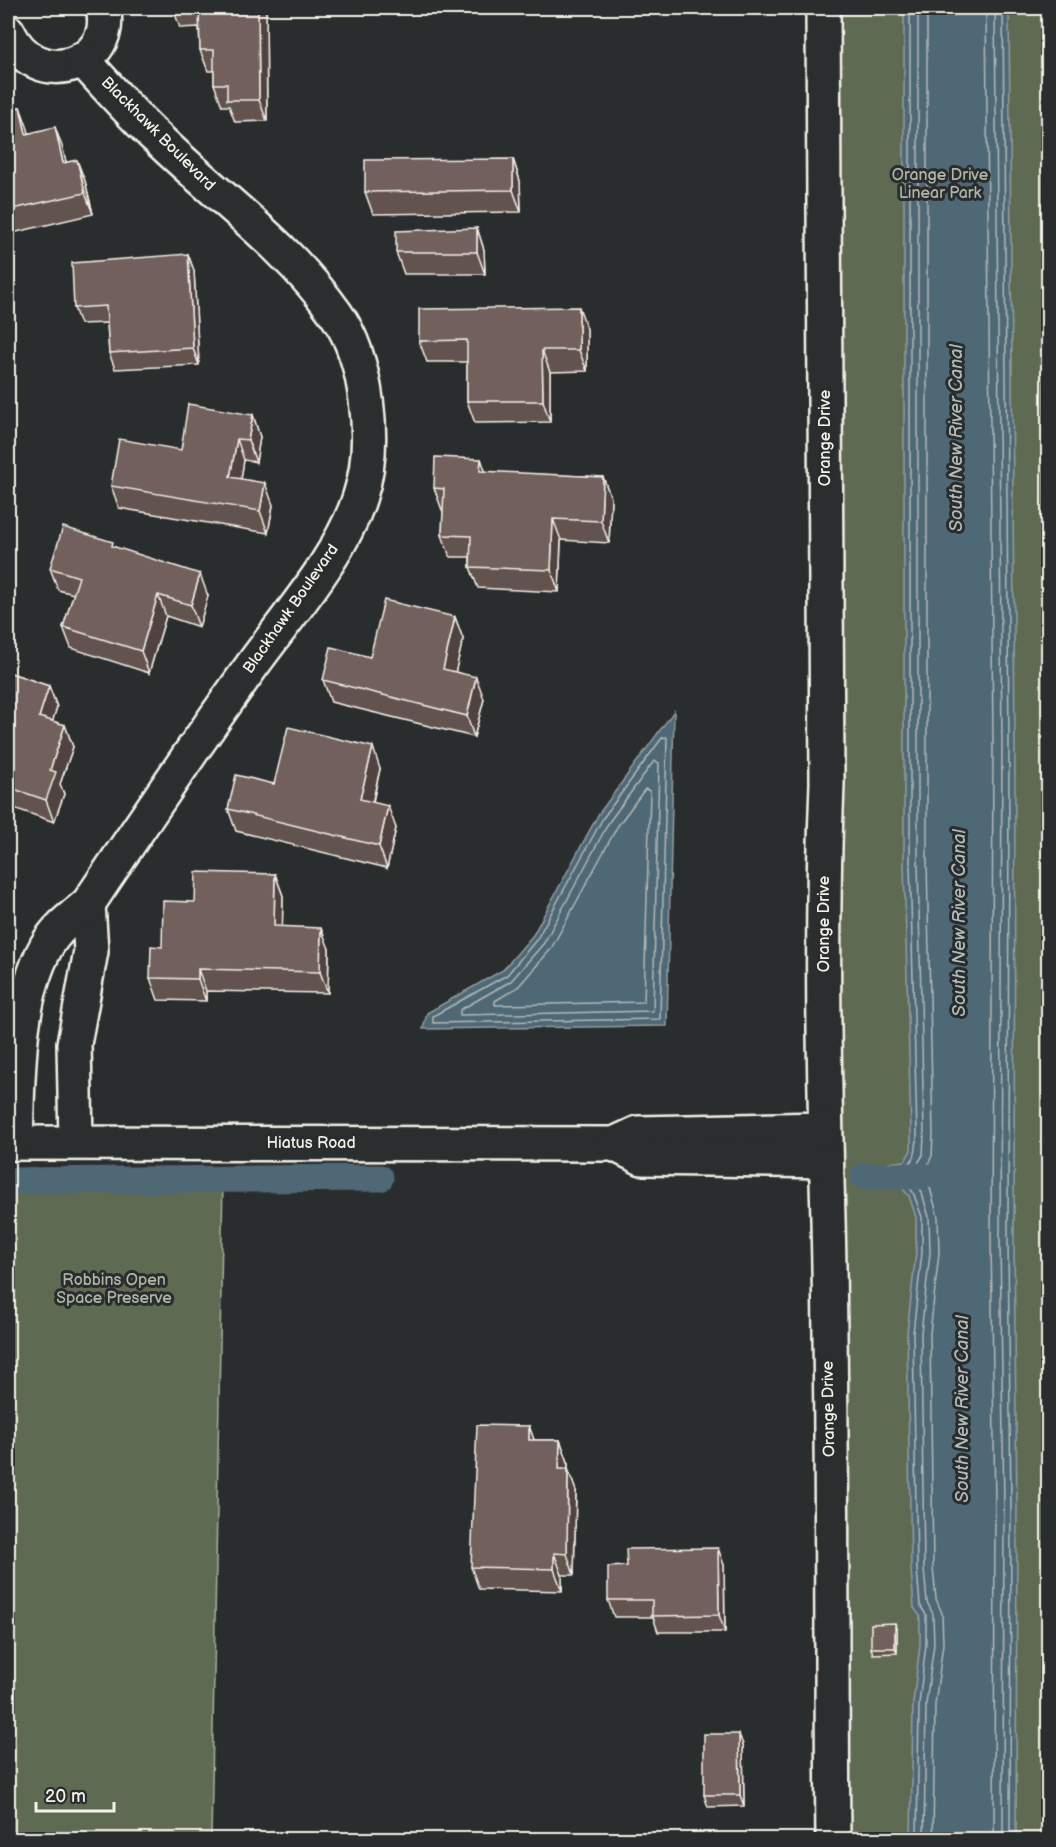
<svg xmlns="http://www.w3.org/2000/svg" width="1056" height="1847" viewBox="0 0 1056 1847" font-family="'Balsamiq Sans',sans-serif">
<rect width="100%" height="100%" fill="#2a2d2e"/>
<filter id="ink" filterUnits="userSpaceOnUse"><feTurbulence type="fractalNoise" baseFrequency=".0167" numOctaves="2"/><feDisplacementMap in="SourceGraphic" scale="12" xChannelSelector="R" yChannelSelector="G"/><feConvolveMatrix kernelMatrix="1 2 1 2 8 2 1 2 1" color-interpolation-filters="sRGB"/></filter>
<g filter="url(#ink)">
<!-- green -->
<g fill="#5e6b53" stroke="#a9ae9e" stroke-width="1.5">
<path d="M836,8H1043L1048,1839H844Z"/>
<path d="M223,1179L211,1839H8V1182Z"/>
</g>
<!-- water -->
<g fill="#506774" stroke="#929ea2" stroke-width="1.5">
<path d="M904,8H1009L1015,742L1014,1242L1017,1505L1016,1839H911L913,1703L920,1645V1616L914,1608L911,1570L907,1333L916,1252V1217L909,1196L900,1186L886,1187L887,1163L905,1161L911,1150V1134L904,863Z"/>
<path d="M674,711L667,1026L423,1029L427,1013L503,970L533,935L598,815Z"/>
</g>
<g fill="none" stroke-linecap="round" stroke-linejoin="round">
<!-- shore -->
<g stroke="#b2baba" stroke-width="1.5">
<path d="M910,8V863L917,1135C916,1156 916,1165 894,1169L892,1177L903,1181L913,1192L922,1217V1252L913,1333L917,1569L920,1605L926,1615V1644L919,1704L917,1840"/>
<path d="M918,8V863L924,1135L923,1155L910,1176L921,1190L929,1217L930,1253L921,1333L924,1569L927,1602L933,1614L934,1644L926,1704L924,1840"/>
<path d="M927,8V863L933,1135L932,1156L922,1177L930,1188L938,1217L939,1253L930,1333L933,1568L936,1599L942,1613L943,1644L935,1705L933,1840"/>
<path d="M986,8L993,742L991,1242L995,1505L994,1840"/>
<path d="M995,8L1002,742L1000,1242L1004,1505L1003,1840"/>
<path d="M1003,8L1009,742L1008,1242L1011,1505L1010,1840"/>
<path d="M667,737L660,1019L433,1023V1016L507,975L537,939L603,818L662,738Z"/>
<path d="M654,761L659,763L653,1011L460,1015V1010L511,981L544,943L609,822Z"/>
<path d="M645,789L650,791L644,1002L495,1005V1001L518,987L551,949L617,827Z"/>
</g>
<!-- canal -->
<g stroke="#506774" stroke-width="27">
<path d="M864,1176H923"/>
<path d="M8,1181L380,1178"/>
</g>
<!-- minor casing -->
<g stroke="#f4f1e8" stroke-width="38">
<g id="minor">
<path d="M823,8L827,783C821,929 824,1073 828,1219C833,1425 831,1633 833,1840"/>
<path d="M8,32C36,93 117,65 103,8"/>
<path d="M76,1142L74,1044L91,951L88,904"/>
<path d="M8,1143L614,1144L638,1133L824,1129"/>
<path d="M16,1143C18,1082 16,1002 46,947C56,929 72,917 88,904C141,825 195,745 251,667C287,617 342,555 360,496C377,444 368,359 336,314C288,246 218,197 158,139C131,114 107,86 82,59"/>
<path d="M614,1144L642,1158L826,1161"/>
</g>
</g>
<!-- minor -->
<use href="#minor" stroke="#2a2d2e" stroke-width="33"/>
</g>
<!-- wall -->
<g fill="#62534f" stroke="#f4f1e8" stroke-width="1.5">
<path d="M173,8H266L267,121L235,122L229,106H222L214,84V71H208L200,50L199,27L180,28Z"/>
<path d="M20,107L29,134L63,149L66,162L85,181L93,214L8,234V110Z"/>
<path d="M513,159L520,181L521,212L373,214L365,192Z"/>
<path d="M477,228L484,250L485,274H404L396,252Z"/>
<path d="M188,254L194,271L199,365L115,369L109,353L107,323L80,324L74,308Z"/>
<path d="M587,329V371L550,372V422L475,423L467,401V362H427L419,341Z"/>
<path d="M253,415L260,437L256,462L244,460L241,479L273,505L268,533L119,508L111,486L181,450Z"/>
<path d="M481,459L485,472L603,477L611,498L609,543L561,540L559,592L478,588L470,567V557H450L442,535L443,510H442L434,488Z"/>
<path d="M115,547L208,596L199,627L166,616L149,673L71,648L63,627L74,594L58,590L50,568Z"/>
<path d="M455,617L463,639L455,672L484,699L474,737L331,702L323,680L370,657Z"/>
<path d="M8,672L49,686L57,707L52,721L65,725L73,747L60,784L64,794L54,822L11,807L8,797Z"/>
<path d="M380,769L373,802L396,828L387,868L236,831L228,809L274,784Z"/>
<path d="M275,874L283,896L282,927L329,949L328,993L206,991V1001L158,1000L150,978L162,947L195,902Z"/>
<path d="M529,1426L534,1440H560L568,1462V1469L576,1491L574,1575H562V1591L479,1589L471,1567Z"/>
<path d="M724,1565L725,1632H658L653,1617H614L608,1600Z"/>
<path d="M897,1629V1653L873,1654L871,1648Z"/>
<path d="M743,1745L744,1806L708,1807L704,1795Z"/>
</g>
<!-- shaded-wall -->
<g fill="#504340" stroke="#f4f1e8" stroke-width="1.5">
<path d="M258,8H266L267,121L259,100Z"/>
<path d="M20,107L28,129L34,156L26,134Z"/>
<path d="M55,127L63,149L71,185L63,163Z"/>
<path d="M513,159L520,181L521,212L513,190Z"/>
<path d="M77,160L85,181L93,214L85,193Z"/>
<path d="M477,228L484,250L485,274L477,252Z"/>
<path d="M188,254L194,271L199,365L193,348Z"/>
<path d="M579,307L587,329V371L579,350Z"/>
<path d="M542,350L550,372V422L543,401Z"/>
<path d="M253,415L260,437L256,462L248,440Z"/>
<path d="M237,439L244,460L238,499L230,477Z"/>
<path d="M481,459L489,481L480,471Z"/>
<path d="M603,477L611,498L609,543L601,521Z"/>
<path d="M265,483L273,505L268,533L260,511Z"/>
<path d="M553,519L561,540L559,592L551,570Z"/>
<path d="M200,574L208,596L199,627L191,605Z"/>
<path d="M158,595L166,616L149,673L141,651Z"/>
<path d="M455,617L463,639L451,691L443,669Z"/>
<path d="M476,677L484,699L474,737L467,716Z"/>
<path d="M49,686L57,707L47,739L39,717Z"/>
<path d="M65,725L73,747L60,784L64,794L54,822L46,800L50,770Z"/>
<path d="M373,747L380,769L368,821L360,799Z"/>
<path d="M388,806L396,828L387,868L379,846Z"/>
<path d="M8,859L10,866L8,875Z"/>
<path d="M275,874L283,896L282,948L274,926Z"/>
<path d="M321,928L329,949L328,993L320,972Z"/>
<path d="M198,969L206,991V1001L198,979Z"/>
<path d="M529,1426L537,1448L529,1440Z"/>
<path d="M560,1440L568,1462L567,1491L559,1469Z"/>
<path d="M568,1469L576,1491L574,1575L567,1554Z"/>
<path d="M718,1548L724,1565L725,1632L719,1615Z"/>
<path d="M554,1553L562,1575V1591L554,1569Z"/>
<path d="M895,1623L897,1629V1653L895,1648Z"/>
<path d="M739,1734L743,1745L744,1806L740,1795Z"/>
</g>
<!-- building -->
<g fill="#72605c" stroke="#f4f1e8" stroke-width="1.5">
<path d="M199,8H258L259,100H227V84H214V50H200Z"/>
<path d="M20,107L26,134L55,127L63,163L77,160L85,193L8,210V110Z"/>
<path d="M513,159V190L365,192V160Z"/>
<path d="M477,228V252H396V231Z"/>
<path d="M188,254L193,348L109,353L106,306L74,308L72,263Z"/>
<path d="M579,307V350H542L543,401H467V340L419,341V309Z"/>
<path d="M188,404L253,415L248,440L237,439L230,477L265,483L260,511L111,486L119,439L181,450Z"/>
<path d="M435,457L481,459L480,471L603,477L601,521L553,519L551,570L470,567L471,536L442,535L444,489L434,488Z"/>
<path d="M63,527L113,542L112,546L200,574L191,605L158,595L141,651L63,627L79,577L50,568Z"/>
<path d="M384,600L455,617L443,669L476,677L467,716L323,680L331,647L370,657Z"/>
<path d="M8,672L49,686L39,717L65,725L50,770L56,772L46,800L8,787V774L9,770L8,769Z"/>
<path d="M288,727L373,747L360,799L388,806L379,846L228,809L236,775L274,784Z"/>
<path d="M196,872L275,874L274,926L321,928L320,972L198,969V979L150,978L151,946L162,947L163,901L195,902Z"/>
<path d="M477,1425L529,1426V1440H560L559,1469H568L567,1554L554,1553V1569L471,1567Z"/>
<path d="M718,1548L719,1615L652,1616V1600H608V1567L627,1566L626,1549Z"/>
<path d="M895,1623V1648H871V1624Z"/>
<path d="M704,1734H739L740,1795H704Z"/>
</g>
</g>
<g text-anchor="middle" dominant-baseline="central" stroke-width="6" stroke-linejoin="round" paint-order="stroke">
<!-- street labels -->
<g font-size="16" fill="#f4f1e8" stroke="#2a2d2e">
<text transform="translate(158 134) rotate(45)">Blackhawk Boulevard</text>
<text transform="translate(825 438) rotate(-90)">Orange Drive</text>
<text transform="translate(291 609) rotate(-55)">Blackhawk Boulevard</text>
<text transform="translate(824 924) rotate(-90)">Orange Drive</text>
<text x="311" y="1143">Hiatus Road</text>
<text transform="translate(829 1409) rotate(-91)">Orange Drive</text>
</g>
<!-- park labels -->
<g font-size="16" fill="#b0b5a5" stroke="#2a2d2e">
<text x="940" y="175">Orange Drive<tspan x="940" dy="18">Linear Park</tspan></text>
<text x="114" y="1280">Robbins Open<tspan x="114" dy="18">Space Preserve</tspan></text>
</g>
<!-- water labels -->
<g font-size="18" font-style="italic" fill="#b2baba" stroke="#2a2d2e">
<text transform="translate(956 438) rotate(-90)">South New River Canal</text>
<text transform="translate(959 923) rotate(-90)">South New River Canal</text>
<text transform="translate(962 1409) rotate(-90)">South New River Canal</text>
</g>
</g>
<!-- margin -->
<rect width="1056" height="1847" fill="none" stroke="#2a2d2e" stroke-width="30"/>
<rect x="15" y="15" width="1026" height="1817" fill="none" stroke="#f4f1e8" stroke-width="2" filter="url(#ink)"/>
<!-- scale -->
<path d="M36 1802v9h78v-9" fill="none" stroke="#f4f1e8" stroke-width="3"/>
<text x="45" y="1802" font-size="18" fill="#f4f1e8" stroke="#2a2d2e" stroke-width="4.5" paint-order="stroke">20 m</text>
</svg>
